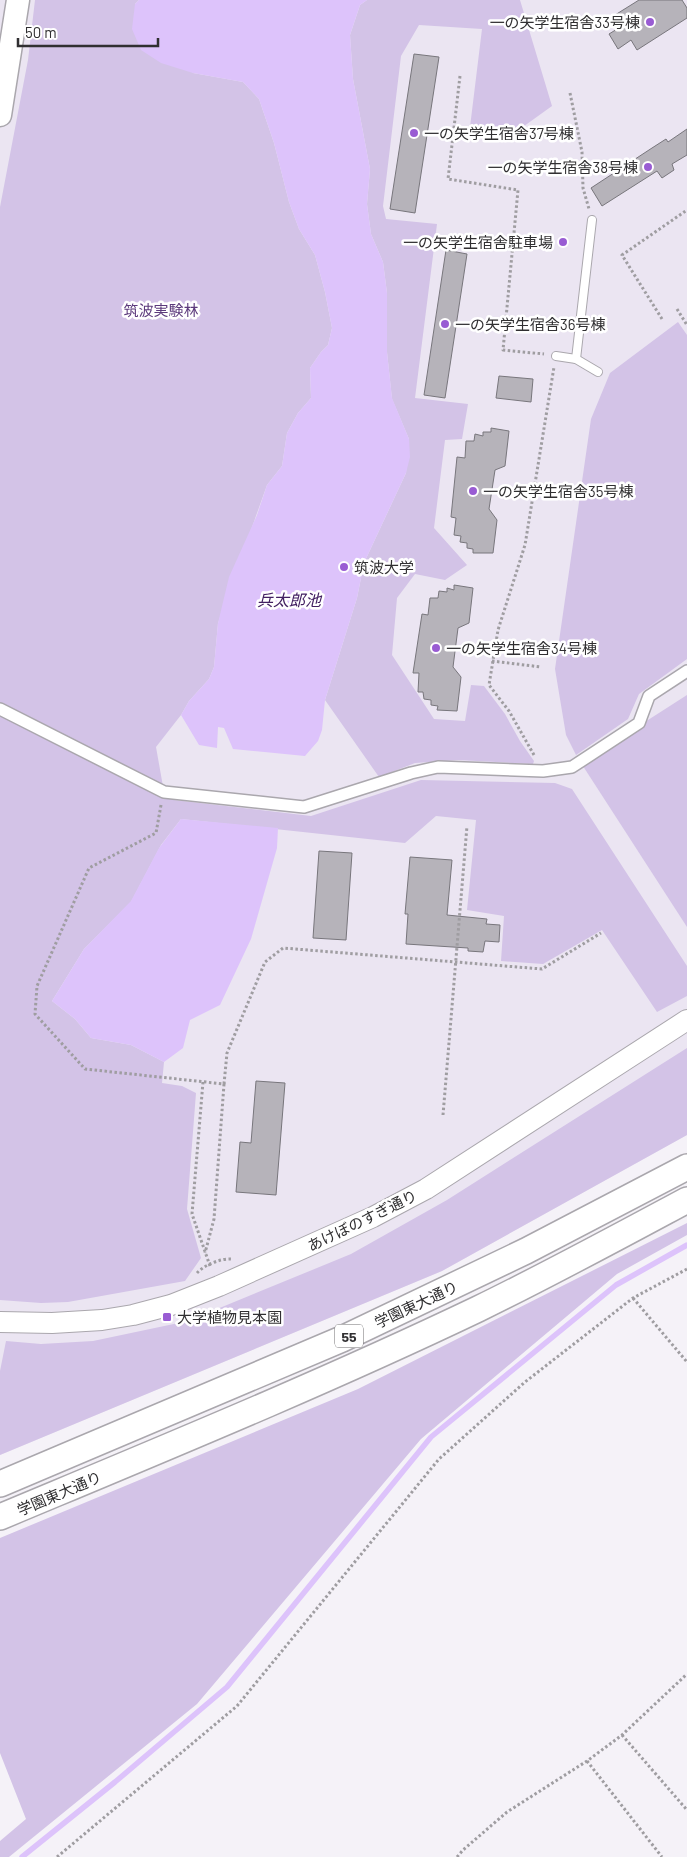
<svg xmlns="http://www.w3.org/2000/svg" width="687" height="1857" viewBox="0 0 687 1857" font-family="Barlow,'Noto Sans JP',sans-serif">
<rect width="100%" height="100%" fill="#f5f2f8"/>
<!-- built -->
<path fill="#ebe5f2" d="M0,0H687V1135L442,1271L0,1455Z"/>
<!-- green -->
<g fill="#d3c3e7">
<path d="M35,0H139L135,4L193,73L243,82L259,99L274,143L289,202L299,229L315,255L325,292L332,328L328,345L321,352L310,368L311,398L298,413L287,433L282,466L267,485L218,623L214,667L209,679L189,701L181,715L156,747L164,792L174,800L311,816L421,780L555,783L572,789L687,966V996L657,1012L602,930L543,964L501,961L504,916L467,910L476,820L436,816L405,843L181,819L161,845L131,902L84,949L52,1001L75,1019L91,1038L131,1045L164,1062L162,1083L182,1086L196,1093L187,1209L201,1258L185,1281L68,1302L41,1303L0,1300V207L28,60Z"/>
<path d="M367,0H520L552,106L520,129L470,127L482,29L419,25L401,56L383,206L386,219L437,224L415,398L468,404L462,439L445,440L434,528L467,565L445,580L415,574L397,598L392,655L434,719L465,721L471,685L484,686L505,714L520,741L534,761L533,764L458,760L415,763L379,777L325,700L357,598L364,563L406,473L409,439L392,399L387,352V293L383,262L371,234L367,204L370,169L353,79L350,35L360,5Z"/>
<path d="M678,322L687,335V659L639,694L628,719L576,755L566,735L555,669L591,419L610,373Z"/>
<path d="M687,695V927L581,763Z"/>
<path d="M687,1048V1135L442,1271L0,1455V1371L6,1341L41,1344L93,1341L188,1321L351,1254L447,1200Z"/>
<path d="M687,1223V1235L617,1274L421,1439L197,1704L9,1857H0V1841L26,1819L0,1753V1538L358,1389Z"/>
</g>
<!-- water -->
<g fill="#ddc3fb">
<path d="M139,0H367L360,5L350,35L353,79L370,169L367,204L371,234L383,262L387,293V352L392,398L409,439L410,457L406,473L364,563L357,598L325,700L322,730L318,741L305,756L233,749L224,728L218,727L217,748L199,745L181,715L189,701L209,679L214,667L218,623L229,577L257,515L267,485L282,466L287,433L298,413L311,398L310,368L321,352L328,345L332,328L325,292L315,255L299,229L289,202L274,143L259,99L243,82L193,73L161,63L141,50L132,29L135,4Z"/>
<path d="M181,819L278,828L277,848L251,939L220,1005L190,1020L183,1048L164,1062L131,1045L91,1038L75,1019L52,1001L84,949L131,901L159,848Z"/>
</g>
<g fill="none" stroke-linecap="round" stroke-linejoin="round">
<!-- stream -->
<path stroke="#ddc3fb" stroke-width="5.5" d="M22,1857L115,1782L227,1687L431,1437L616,1285L687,1245"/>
</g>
<!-- building -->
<g fill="#b6b3ba" stroke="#78767c">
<path d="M639,0H682L687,8V18L637,50L631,40L618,49L609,34L622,26L615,15Z"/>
<path d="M414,54L439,57L415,213L390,209Z"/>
<path d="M687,129V155L672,164L674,170L662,178L657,171L602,206L591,188L652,148L666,139L668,142Z"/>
<path d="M446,250L467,254L445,398L424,395Z"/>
<path d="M499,376L533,379L531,402L496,398Z"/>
<path d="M491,428L509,431L505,466L495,470L489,509L497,520L493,553H473V549L467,548V543L460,542L461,536L454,535L456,518L451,517L457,457L465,458L466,441H474L475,434L483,436V432H491Z"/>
<path d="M454,585L473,588L469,623L458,628L453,667L461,677L457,711L437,710L438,706L431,705V700L424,699L423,692H418L419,673H413L422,614L428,615L430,598H438L439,591L447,592V588L454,590Z"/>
<path d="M319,851L352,853L346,940L313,938Z"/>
<path d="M410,857L452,860L447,915L487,919L486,924L500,925L499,942L485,941L483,952L468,951V948L406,944L408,914H405Z"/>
<path d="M256,1081L285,1083L276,1195L236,1192L240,1142L251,1143Z"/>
</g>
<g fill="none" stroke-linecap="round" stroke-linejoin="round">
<!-- service casing -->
<g stroke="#aaa7ad" stroke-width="10">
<g id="service">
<path d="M556,356L576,359L598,372"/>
<path d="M576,359L592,220"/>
</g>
</g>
<!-- pedestrian casing -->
<g stroke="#aaa7ad" stroke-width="14">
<path id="pedestrian" d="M0,709L164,792L304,807L411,773L438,767L543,771L572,767L639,723L649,696L687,671"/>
</g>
<!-- tertiary casing -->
<g stroke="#aaa7ad" stroke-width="22">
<path id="tertiary" d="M0,1322L52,1323L102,1320L133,1315L171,1305L219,1286L373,1217L426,1189L687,1020"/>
</g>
<!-- secondary casing -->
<g stroke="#aaa7ad" stroke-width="25">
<path id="secondary" d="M0,115L18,0"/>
</g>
<!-- primary casing -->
<g stroke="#aaa7ad" stroke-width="28">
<g id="primary">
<path d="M0,1484L342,1339L526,1251L687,1167"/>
<path d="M0,1517C160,1450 321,1384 478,1309C548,1275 618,1237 687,1200"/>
</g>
</g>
<!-- path -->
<g stroke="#9f9da1" stroke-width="3" stroke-dasharray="2.5 2.5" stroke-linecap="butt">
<path d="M460,76L448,179L518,190L503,350L544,354"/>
<path d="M570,93L582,152L583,188L589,209"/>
<path d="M677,309L687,325"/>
<path d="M662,319L622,255L687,210"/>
<path d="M492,661L541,667"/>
<path d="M534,755L509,711L489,685L498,630L525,545L554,367"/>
<path d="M161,805L156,833L89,868L37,986L35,1014L85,1069L224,1084L214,1219L205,1253"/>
<path d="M203,1082L192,1214L210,1266"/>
<path d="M224,1084L227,1053L265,962L283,948L542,969L601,933"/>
<path d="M443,1115L467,826"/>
<path d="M197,1273C204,1265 221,1258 232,1259"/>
<path d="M633,1298L687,1362"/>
<path d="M622,1735L687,1810"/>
<path d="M587,1761L662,1857"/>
<path d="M57,1857L237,1706L439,1459L525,1382L633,1298L687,1269"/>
<path d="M457,1857L463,1850L507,1812L587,1761L622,1735L687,1674"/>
</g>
<!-- service -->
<use href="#service" stroke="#fff" stroke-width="8"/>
<!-- pedestrian -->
<use href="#pedestrian" stroke="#fff" stroke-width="11"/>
<!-- tertiary -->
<use href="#tertiary" stroke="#fff" stroke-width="20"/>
<!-- secondary -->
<use href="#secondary" stroke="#fff" stroke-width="22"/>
<!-- primary -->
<use href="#primary" stroke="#fff" stroke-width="25"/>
</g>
<!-- markers -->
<g fill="#995cd3" stroke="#fff" stroke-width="2">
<circle cx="650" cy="22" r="5"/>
<circle cx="414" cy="133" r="5"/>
<circle cx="648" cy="167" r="5"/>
<circle cx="563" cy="242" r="5"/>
<circle cx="445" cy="324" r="5"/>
<circle cx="473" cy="491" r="5"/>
<circle cx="344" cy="567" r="5"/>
<circle cx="436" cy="648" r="5"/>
<rect x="162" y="1312" width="10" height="10" rx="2.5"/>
</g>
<g text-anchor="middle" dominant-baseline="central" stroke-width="5" stroke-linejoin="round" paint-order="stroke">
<!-- shield labels -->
<rect fill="#fff" stroke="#6e6d6f" stroke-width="1" x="335" y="1324.5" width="28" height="23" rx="4"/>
<g font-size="14" font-weight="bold" fill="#302f31">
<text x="349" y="1336">55</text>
</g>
<!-- poi labels -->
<g font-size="15" fill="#302f31" stroke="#fff" text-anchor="start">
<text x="640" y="22" text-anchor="end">一の矢学生宿舎33号棟</text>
<text x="424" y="133">一の矢学生宿舎37号棟</text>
<text x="638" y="167" text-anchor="end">一の矢学生宿舎38号棟</text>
<text x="553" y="242" text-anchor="end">一の矢学生宿舎駐車場</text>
<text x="455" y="324">一の矢学生宿舎36号棟</text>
<text x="483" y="491">一の矢学生宿舎35号棟</text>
<text x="354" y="567">筑波大学</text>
<text x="446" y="648">一の矢学生宿舎34号棟</text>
<text x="177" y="1317">大学植物見本園</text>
</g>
<!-- park labels -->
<g font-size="15" fill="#5c3a7c" stroke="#fff">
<text x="161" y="310">筑波実験林</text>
</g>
<!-- street labels -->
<g font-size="15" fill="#302f31" stroke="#fff">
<text transform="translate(362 1220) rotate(-26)">あけぼのすぎ通り</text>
<text transform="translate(416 1304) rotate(-25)">学園東大通り</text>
<text transform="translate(59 1493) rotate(-23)">学園東大通り</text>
</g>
<!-- water labels -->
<g font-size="16" font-style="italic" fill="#422061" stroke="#fff">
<text x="289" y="599">兵太郎池</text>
</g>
</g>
<!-- scale -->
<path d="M18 38v8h140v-8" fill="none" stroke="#302f31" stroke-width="2.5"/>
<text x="25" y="38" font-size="15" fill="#302f31" stroke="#ffffff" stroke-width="4" paint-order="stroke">50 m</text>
</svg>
